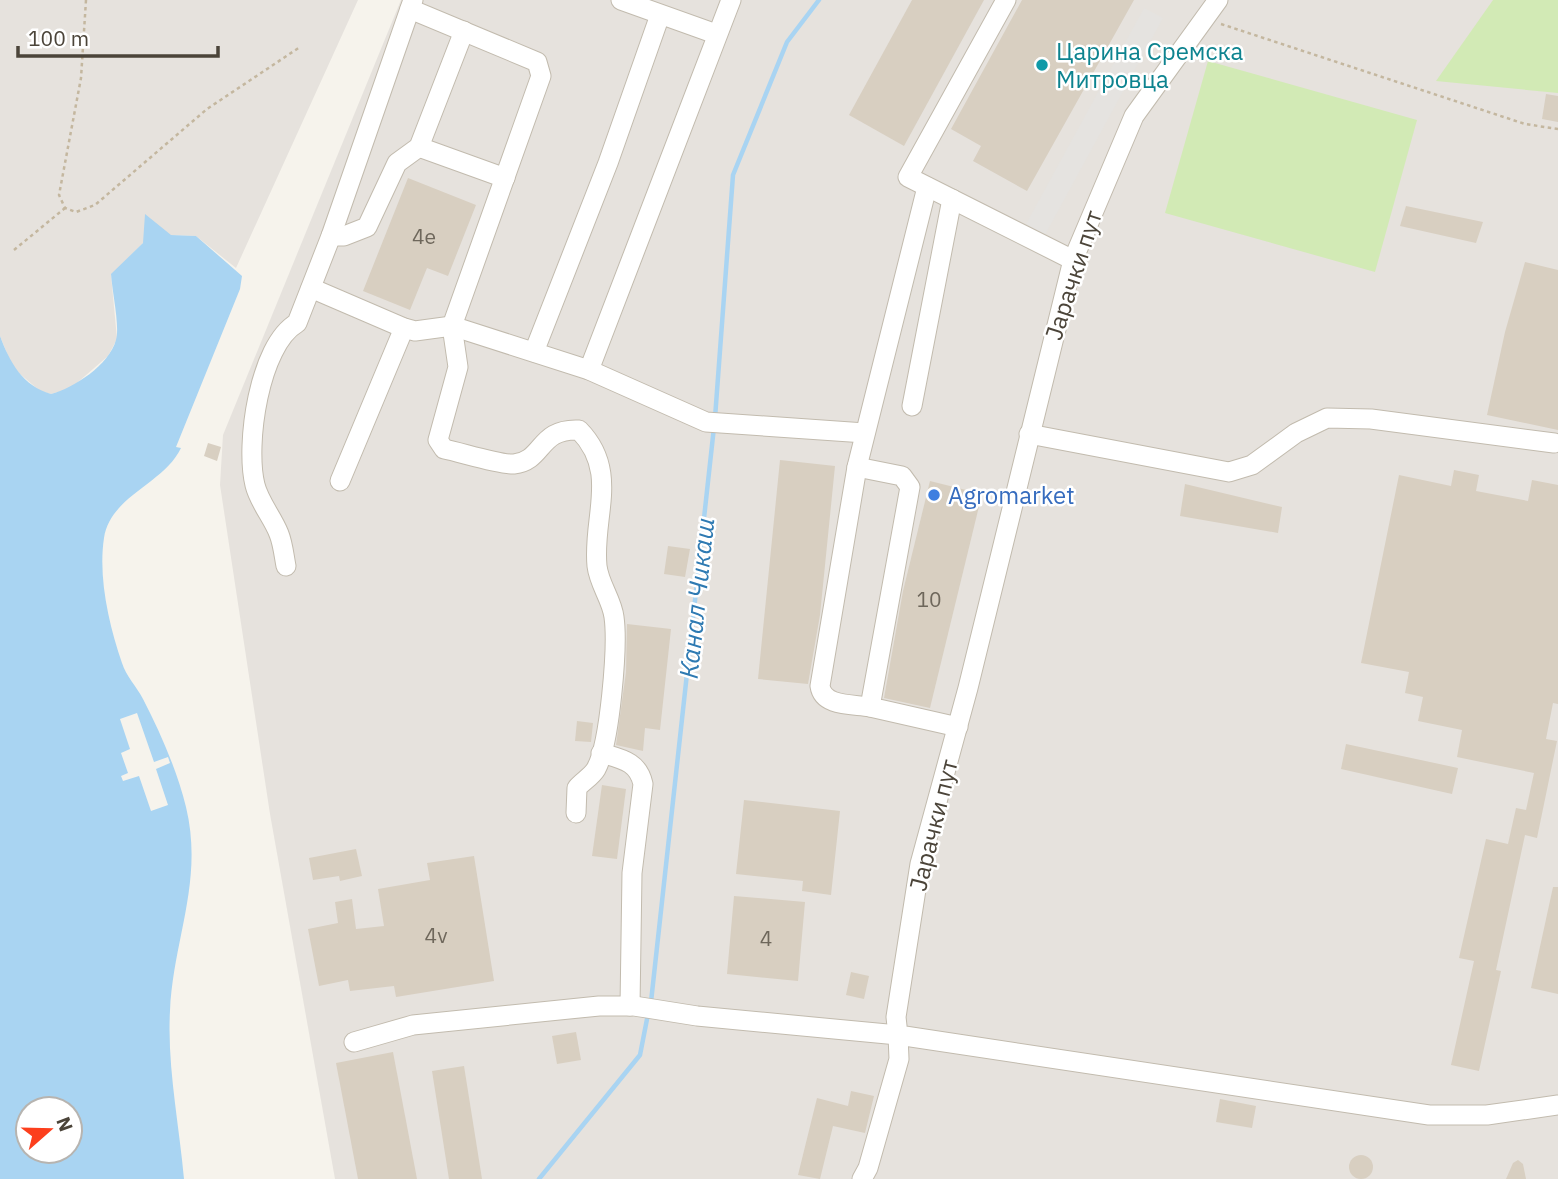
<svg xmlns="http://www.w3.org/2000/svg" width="1558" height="1179" viewBox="0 0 1558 1179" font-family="'IBM Plex Sans',sans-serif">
<rect width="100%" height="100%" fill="#f6f3ec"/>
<!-- industrial -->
<g fill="#e6e2dd">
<path d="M0,0H358L236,268L196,236L171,235L143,243L111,275L117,339L108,356L70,389L51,394L40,391L13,368L0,336Z"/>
<path d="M401,0H1558V1179H335L270,814L220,485L223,435Z"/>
</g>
<!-- green -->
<g fill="#d2eab5">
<path d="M1493,0H1558V93L1436,81Z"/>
<path d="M1208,61L1417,120L1375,272L1165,213Z"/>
</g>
<!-- parking -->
<path fill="#e5e3e0" d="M1144,8L1163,18L1045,235L1026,224Z"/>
<!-- water -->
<path fill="#a9d4f2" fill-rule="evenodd" d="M145,214L171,235L196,236L242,276L240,289L176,447L181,448C164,484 110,496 104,538C98,578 109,625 122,663C126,676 137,687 143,699C160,732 177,770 186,807C204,881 173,940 170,1011C167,1066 179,1123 184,1179H0V336C10,363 23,386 51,394C74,388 109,365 116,340C120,326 112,291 111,274L143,243ZM28,1109H70V1151H28Z"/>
<!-- pier -->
<path fill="#f6f3ec" d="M137,713L154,762L168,757L170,763L156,769L168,805L151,811L139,776L123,781L121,776L128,773L121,753L130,749L120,719Z"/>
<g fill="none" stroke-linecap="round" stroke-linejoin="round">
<!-- stream -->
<g stroke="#a9d4f2" stroke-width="4.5">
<path d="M715,418L733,175L787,42L819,0"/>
<path d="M651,1002L714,427"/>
<path d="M539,1179L640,1055L648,1014"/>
</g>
</g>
<!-- building -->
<g fill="#d8cfc1">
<path d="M912,0H984L904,146L849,115Z"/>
<path d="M1022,0H1134L1027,191L973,161L981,146L951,129Z"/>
<path d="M1546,94L1558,96V122L1542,119Z"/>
<path d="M408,178L476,205L448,276L427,268L410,310L363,291Z"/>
<path d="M1406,206L1483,222L1476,243L1400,226Z"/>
<path d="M1525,262L1558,270V430L1487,415L1505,332Z"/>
<path d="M208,443L221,447L217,461L204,456Z"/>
<path d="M780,460L835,466L820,615L808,684L758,679Z"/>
<path d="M1454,470L1479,475L1476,491L1528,501L1532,480L1558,485V704L1553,703L1546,739L1557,741L1537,838L1525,835L1496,970L1501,971L1479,1071L1451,1065L1474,961L1459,958L1486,839L1508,844L1516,808L1526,810L1534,773L1457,757L1462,730L1418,721L1423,697L1405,693L1409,672L1361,663L1399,475L1451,486Z"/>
<path d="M930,481L982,494L930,708L884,698L903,591Z"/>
<path d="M1185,484L1282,507L1278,533L1180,516Z"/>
<path d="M668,546L690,549L685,577L664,574Z"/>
<path d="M627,624L671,629L660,730L645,728L643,751L616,745L626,672Z"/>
<path d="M577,721L593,723L591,742L575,741Z"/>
<path d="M1346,744L1458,768L1452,794L1341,769Z"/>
<path d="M602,785L626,789L617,859L592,856Z"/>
<path d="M744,800L840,811L831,895L802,891L803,881L736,874Z"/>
<path d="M356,849L362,876L340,881L339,876L313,880L309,858Z"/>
<path d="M474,856L494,981L396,997L394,986L350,991L348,980L319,986L308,929L338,923L335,902L352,899L356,929L384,926L378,889L430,880L427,863Z"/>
<path d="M1553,887H1558V994L1531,988Z"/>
<path d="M734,896L805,902L798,981L727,974Z"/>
<path d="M851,972L869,976L864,999L846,995Z"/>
<path d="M576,1032L581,1060L557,1064L552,1036Z"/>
<path d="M393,1052L417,1179H358L336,1063Z"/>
<path d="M464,1066L482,1179H449L432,1071Z"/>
<path d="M851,1091L874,1096L865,1133L833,1126L820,1179L798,1175L817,1098L848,1106Z"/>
<path d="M1220,1099L1256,1106L1252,1128L1216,1122Z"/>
<circle cx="1361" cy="1167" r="12"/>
<path d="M1518,1160L1523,1164L1526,1179H1506L1513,1163Z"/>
</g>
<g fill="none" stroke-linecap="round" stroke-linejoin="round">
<!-- minor casing -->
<g stroke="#c2bbae" stroke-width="21">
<g id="minor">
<path d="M621,0L716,34"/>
<path d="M1006,0L908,177L1073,260"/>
<path d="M1218,0L1134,116L1073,260L968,688L920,864L896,1017L898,1035L1429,1115H1487L1558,1105"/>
<path d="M410,9L537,62L541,76L452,326L458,367L438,440L444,449C460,452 500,465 514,464C544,461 538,428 579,430C620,472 592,517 597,566C599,584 612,600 614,617C618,646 610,744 596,769C592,776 582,782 577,788L576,813"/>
<path d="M419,147L505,178"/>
<path d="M927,187L857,467L902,476L910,487L870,707L958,727"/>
<path d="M331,236H344L367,227L397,163L419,147L464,31"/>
<path d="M311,288L404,328L415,331L452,326L589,370L706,422L865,433"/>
<path d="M534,352L608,163L660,15"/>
<path d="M589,370L731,0"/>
<path d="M912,406L952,199"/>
<path d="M1029,434L1229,472L1252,465L1296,433L1327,418L1371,419L1554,443"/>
<path d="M857,467L820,686C823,707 853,704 870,707"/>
<path d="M340,481L404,328"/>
<path d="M286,566C284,556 283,544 279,534C273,518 259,502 255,485C245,445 259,345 297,323L331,236L413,0"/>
<path d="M601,753C621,759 638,761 643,784L632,873L630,1006"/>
<path d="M354,1042L413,1025L599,1006H634L697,1016L898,1035L899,1059L868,1168L862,1179"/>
</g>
</g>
<!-- path -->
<g stroke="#c4b79f" stroke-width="2.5" stroke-dasharray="3.5 3.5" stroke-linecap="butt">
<path d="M86,0L81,78L59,195L65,208L76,212L95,205L207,109L300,47"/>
<path d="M1221,24L1525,124L1558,129"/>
<path d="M14,250L65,208"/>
</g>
<!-- minor -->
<use href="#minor" stroke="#fff" stroke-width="19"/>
</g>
<!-- markers -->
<circle fill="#0f9aa8" stroke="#fff" stroke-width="2.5" cx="1042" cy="65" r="7"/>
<circle fill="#3f7fe0" stroke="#fff" stroke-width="2.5" cx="934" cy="495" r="7"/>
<g text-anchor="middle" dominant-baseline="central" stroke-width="5" stroke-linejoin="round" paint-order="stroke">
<!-- number labels -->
<g font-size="21" fill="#6e675b">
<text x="424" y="236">4e</text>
<text x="929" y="599">10</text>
<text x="436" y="935">4v</text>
<text x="766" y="938">4</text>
</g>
<!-- culture labels -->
<g font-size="24" fill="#0d838f" stroke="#fff" text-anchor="start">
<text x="1056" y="51">Царина Сремска<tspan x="1056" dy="28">Митровца</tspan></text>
</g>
<!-- street labels -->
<g font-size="24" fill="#4b4439" stroke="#fff">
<text transform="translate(1073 275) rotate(-72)">Јарачки пут</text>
<text transform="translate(933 825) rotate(-76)">Јарачки пут</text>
</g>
<!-- shop labels -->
<g font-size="24" fill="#366cbe" stroke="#fff" text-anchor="start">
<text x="948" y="495">Agromarket</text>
</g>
<!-- water labels -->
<g font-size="26" font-style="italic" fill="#2e7ab2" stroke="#fff">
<text transform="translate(696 598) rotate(-84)">Канал Чикаш</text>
</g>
</g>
<!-- north arrow -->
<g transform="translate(49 1130) rotate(70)"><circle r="33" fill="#ffffff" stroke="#b7b4b0" stroke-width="2"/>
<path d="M0-5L12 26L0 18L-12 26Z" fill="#fc3f1d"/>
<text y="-10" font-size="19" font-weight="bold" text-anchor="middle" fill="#4b4439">N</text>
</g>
<!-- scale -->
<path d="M18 46v10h200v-10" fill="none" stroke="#4b4439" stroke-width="3.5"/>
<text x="28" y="46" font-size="21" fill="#4b4439" stroke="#ffffff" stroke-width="5" paint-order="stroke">100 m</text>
</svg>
